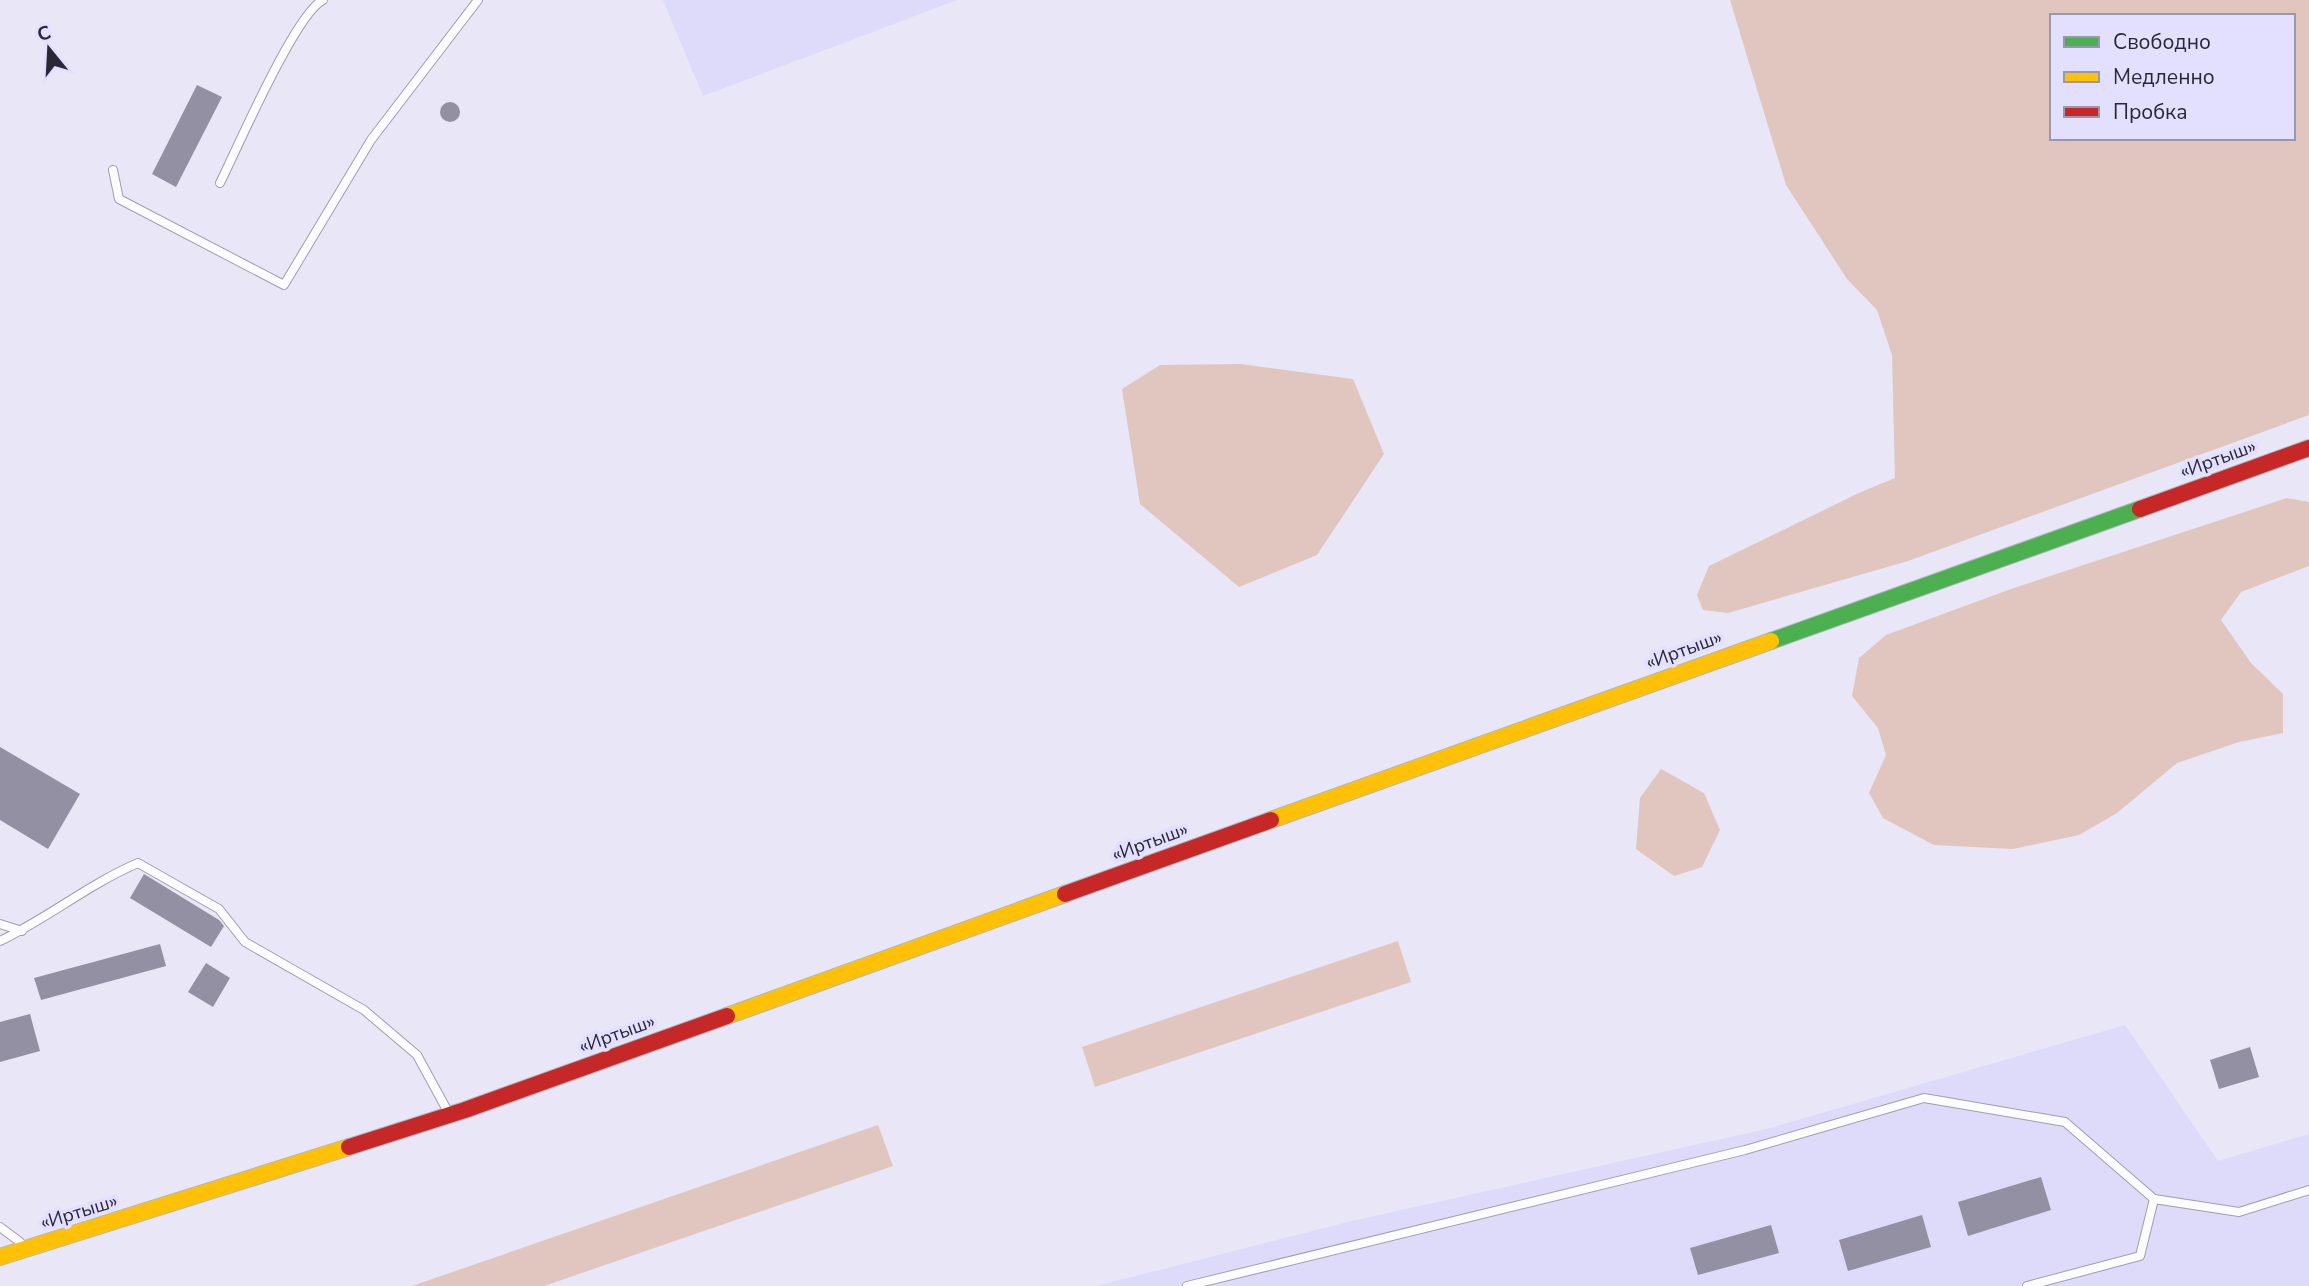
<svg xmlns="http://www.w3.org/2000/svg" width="2309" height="1286" viewBox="0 0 2309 1286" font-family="'Nunito Sans',sans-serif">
<rect width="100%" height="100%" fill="#e8e6f7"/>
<!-- built -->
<g fill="#dedafa">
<path d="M663,0H957L703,96Z"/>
<path d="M2125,1025L2218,1161L2309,1134V1286H1096L1352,1221L1767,1129Z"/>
</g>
<!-- green -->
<g fill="#e1c6bf" fill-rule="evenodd">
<path d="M1730,0H2309V415L1908,561L1728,613L1703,610L1697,595L1709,566L1861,492L1895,478L1892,355L1877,310L1847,279L1786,185ZM2052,16H2293V138H2052Z"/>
<path d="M1241,364L1353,379L1384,454L1317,555L1239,587L1140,504L1122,389L1160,365Z"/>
<path d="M2287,498L2309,502V566L2241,592L2221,620L2251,663L2283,694V733L2239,742L2177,763L2117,813L2079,835L2013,849L1934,845L1883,818L1869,793L1886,755L1878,728L1852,696L1859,658L1886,635L2011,589Z"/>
<path d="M1661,769L1704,793L1720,830L1702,867L1674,876L1636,849L1640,798Z"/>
<path d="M1398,941L1411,982L1095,1087L1082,1047Z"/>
<path d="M878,1125L893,1166L544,1286H412Z"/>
</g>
<!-- building -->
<g fill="#9390a3">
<path d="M197,85L222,97L176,187L152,174Z"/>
<circle cx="450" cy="112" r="10"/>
<path d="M0,747L80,794L48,849L0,820Z"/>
<path d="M144,874L219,920L224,926L211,947L130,898Z"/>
<path d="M160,944L166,966L41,1000L34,978Z"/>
<path d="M206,963L230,978L213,1007L188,992Z"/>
<path d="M30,1014L40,1051L0,1062V1022Z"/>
<path d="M2250,1047L2259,1077L2219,1089L2210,1060Z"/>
<path d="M2041,1177L2051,1210L1968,1236L1958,1202Z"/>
<path d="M1922,1215L1931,1247L1848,1271L1839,1240Z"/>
<path d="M1771,1225L1779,1253L1698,1275L1690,1248Z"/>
</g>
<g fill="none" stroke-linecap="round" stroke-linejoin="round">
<!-- lane casing -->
<g stroke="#a09eac" stroke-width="10">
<g id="lane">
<path d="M113,170L119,199L284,285L371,140L478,0"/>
<path d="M220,183C237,149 295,14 323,0"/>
<path d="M0,924L22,931"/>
<path d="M0,941C48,918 89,884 138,863L219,909L245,942L364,1010L417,1055L447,1110"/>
<path d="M0,1227L20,1242"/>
<path d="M1187,1286L1745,1150L1924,1098L2065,1122L2154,1199L2239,1212L2309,1190"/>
<path d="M2027,1286L2140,1256L2154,1199"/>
</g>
</g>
<!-- fast casing -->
<g stroke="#aeb8bd" stroke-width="18">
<path id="fast" d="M1771,641L2140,509"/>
</g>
<!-- slow casing -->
<g stroke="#aeb8bd" stroke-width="18">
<g id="slow">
<path d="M1271,820L1771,641"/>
<path d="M727,1016L1065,894"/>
<path d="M0,1257L349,1147"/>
</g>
</g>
<!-- jam casing -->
<g stroke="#aeb8bd" stroke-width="18">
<g id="jam">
<path d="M2140,509L2309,448"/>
<path d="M1065,894L1271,820"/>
<path d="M349,1147L465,1110L727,1016"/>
</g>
</g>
<!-- lane -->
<use href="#lane" stroke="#fcfbfe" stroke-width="8"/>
<!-- fast -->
<use href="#fast" stroke="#4caf50" stroke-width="16"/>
<!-- slow -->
<use href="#slow" stroke="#ffc107" stroke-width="16"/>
<!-- jam -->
<use href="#jam" stroke="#c62828" stroke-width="16"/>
</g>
<g text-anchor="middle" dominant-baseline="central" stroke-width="7" stroke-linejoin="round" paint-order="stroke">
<!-- street labels -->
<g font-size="19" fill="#2a2836" stroke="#e3dffe">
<text transform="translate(2218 459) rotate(-20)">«Иртыш»</text>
<text transform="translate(1684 650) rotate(-20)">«Иртыш»</text>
<text transform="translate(1150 842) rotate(-20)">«Иртыш»</text>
<text transform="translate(617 1034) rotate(-20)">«Иртыш»</text>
<text transform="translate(79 1212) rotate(-17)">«Иртыш»</text>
</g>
</g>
<!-- legend -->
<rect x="2050" y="14" width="245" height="126" fill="#e3dffe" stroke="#9996ae" stroke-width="2"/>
<rect x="2064" y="37" width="35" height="10" fill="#4caf50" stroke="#9996ae" stroke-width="2"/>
<text x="2113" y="49" font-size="21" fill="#2a2836">Свободно</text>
<rect x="2064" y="72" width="35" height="10" fill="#ffc107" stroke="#9996ae" stroke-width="2"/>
<text x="2113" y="84" font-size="21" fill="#2a2836">Медленно</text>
<rect x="2064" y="107" width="35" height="10" fill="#c62828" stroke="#9996ae" stroke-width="2"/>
<text x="2113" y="119" font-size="21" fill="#2a2836">Пробка</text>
<!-- north arrow -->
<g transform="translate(49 49) rotate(342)" stroke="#e3dffe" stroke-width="5" paint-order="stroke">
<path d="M0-5L12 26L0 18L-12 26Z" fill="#2a2836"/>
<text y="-10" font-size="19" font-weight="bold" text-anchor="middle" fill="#2a2836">С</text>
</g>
</svg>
